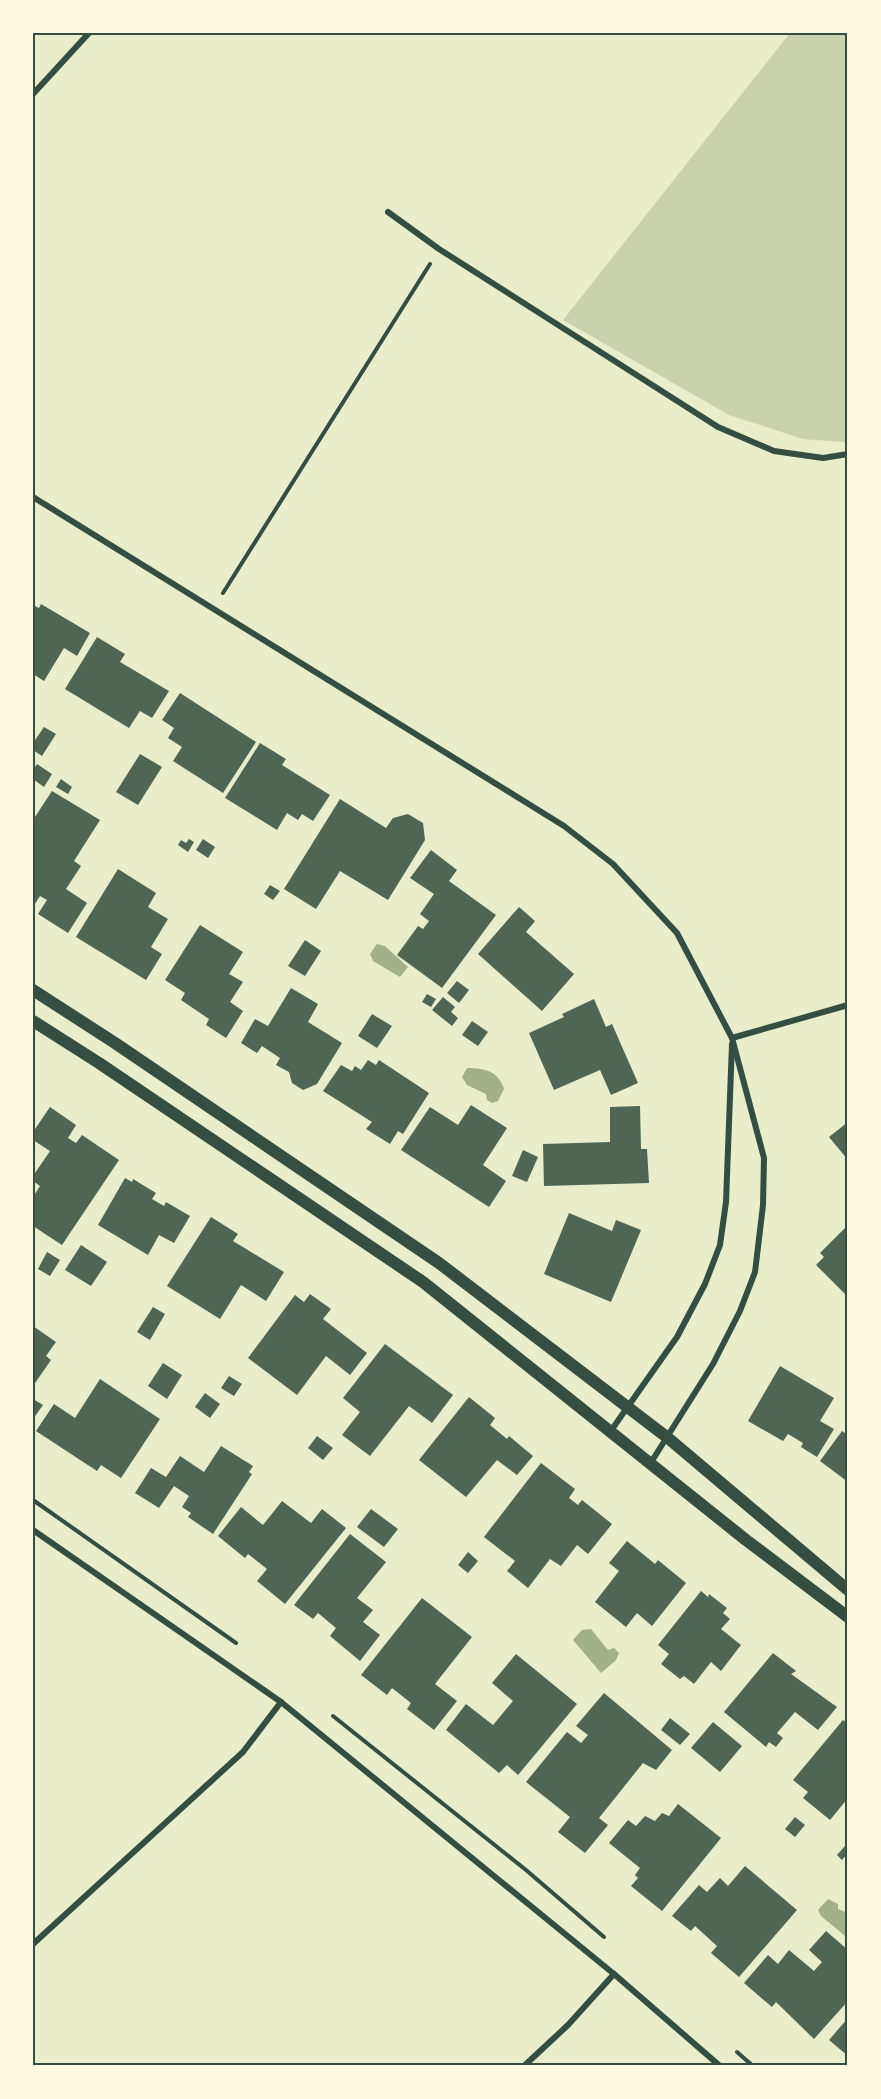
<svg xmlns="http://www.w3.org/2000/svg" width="881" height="2099" viewBox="0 0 881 2099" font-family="'Work Sans',sans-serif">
<rect width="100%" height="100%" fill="#e9edc9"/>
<!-- green -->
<path fill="#cad2ad" d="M790,33H848V441L845,442L803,439L729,415L563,320Z"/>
<!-- water -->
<g fill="#a3b18a">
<path d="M377,944L385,946L408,967L400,977L373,961L370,954Z"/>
<path d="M467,1068C484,1068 499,1071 504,1089L498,1101L492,1103L487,1100L486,1094L467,1085L462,1077Z"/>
<path d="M591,1629L608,1650L614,1648L619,1653L616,1660L601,1673L573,1640L582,1630Z"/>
<path d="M828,1899L838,1904V1909L848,1913V1935L845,1936L821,1916L818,1910Z"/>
</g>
<!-- building -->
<g fill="#4f6655">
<path d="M41,604L90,633L77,656L64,648L44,681L33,674V605L39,608Z"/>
<path d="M97,637L125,654L120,662L169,691L152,718L140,711L129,728L65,689Z"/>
<path d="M180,693L256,742L223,793L173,761L182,747L168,738L174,728L162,720Z"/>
<path d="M44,727L56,734L42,756L33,750V743Z"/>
<path d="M260,743L286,759L282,765L330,795L313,821L302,814L298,820L287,813L277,830L225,798Z"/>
<path d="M140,754L162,767L138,805L116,792Z"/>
<path d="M37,764L52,774L44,787L33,779V770Z"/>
<path d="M61,779L72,787L68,794L56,787Z"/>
<path d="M52,791L100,820L74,861L81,866L66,889L87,903L68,933L38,914L47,900L40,896L33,907V820Z"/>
<path d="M340,799L386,828L393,818L408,814L423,823L425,840L388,900L340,871L316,909L284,889Z"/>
<path d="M189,839L194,842L188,852L178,845L181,840L186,843Z"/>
<path d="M203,839L215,847L208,858L196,850Z"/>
<path d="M431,850L457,870L449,881L496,915L442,988L397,955L418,926L423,929L429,921L420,914L434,894L410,878Z"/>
<path d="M118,869L156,893L148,907L168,919L151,947L162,954L146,980L76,937Z"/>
<path d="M270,885L280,891L273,900L264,894Z"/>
<path d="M519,907L535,921L526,932L574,974L542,1011L478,954Z"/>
<path d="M200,925L243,952L229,974L243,982L230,1002L243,1011L226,1038L206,1025L209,1019L181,1000L185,993L165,980Z"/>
<path d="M305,940L321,951L305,976L288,966Z"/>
<path d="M457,981L469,990L459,1003L447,993Z"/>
<path d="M291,988L318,1004L308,1022L342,1043L317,1084L303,1090L292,1083L289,1072L276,1065L280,1058L262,1046L257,1053L241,1043L255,1019L268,1026Z"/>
<path d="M427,994L436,999L431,1007L422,1002Z"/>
<path d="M443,997L455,1007L451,1012L458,1018L452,1026L432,1010Z"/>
<path d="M594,999L606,1027L612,1024L638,1083L611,1095L600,1070L554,1090L529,1033L564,1017L562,1014Z"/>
<path d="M372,1014L392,1026L377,1048L358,1036Z"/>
<path d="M472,1021L488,1032L478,1046L462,1035Z"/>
<path d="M368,1060L376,1065L379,1060L429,1093L403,1134L398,1131L390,1144L366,1129L372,1122L323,1091L341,1065L352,1071L355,1066L361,1070Z"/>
<path d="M471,1105L507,1128L483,1165L506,1181L489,1207L401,1150L430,1107L458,1125Z"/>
<path d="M640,1106L641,1149H647L649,1183L544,1186L543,1144L610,1142V1107Z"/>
<path d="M50,1107L76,1125L68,1138L76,1143L82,1135L119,1160L62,1245L33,1226V1197L40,1186L33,1181V1176L50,1151L33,1140V1132Z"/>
<path d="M848,1122V1160L829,1137Z"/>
<path d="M523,1150L538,1157L527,1182L512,1176Z"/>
<path d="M125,1178L132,1182L133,1179L156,1193L152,1199L164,1206L166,1202L190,1216L174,1243L159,1235L148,1255L98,1225Z"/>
<path d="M569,1213L612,1231L616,1220L641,1230L611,1302L544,1274Z"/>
<path d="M211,1217L238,1234L233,1241L284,1272L266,1301L241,1285L220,1319L167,1286Z"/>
<path d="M848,1225V1297L816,1265L824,1257L820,1253Z"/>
<path d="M81,1245L107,1262L91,1286L65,1270Z"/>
<path d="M47,1252L60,1260L50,1276L38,1269Z"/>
<path d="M310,1294L331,1309L323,1319L367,1353L350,1375L326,1356L297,1395L248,1358L295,1295L304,1302Z"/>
<path d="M153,1307L165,1314L150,1340L137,1332Z"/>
<path d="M33,1326L56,1342L46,1356L51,1360L33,1386Z"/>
<path d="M385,1344L453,1395L432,1423L409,1406L370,1456L342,1435L360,1412L343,1398Z"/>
<path d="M163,1363L182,1375L167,1399L148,1386Z"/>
<path d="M780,1366L834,1398L820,1421L834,1429L817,1457L801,1447L803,1443L788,1434L783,1441L748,1421Z"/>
<path d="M229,1376L242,1384L234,1396L221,1388Z"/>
<path d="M100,1379L160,1419L121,1478L101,1465L97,1471L36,1431L54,1404L75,1418Z"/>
<path d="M205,1393L220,1404L210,1418L195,1407Z"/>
<path d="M469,1397L495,1418L490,1425L507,1439L509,1436L533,1456L517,1475L497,1460L466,1497L419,1460Z"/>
<path d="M33,1399L43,1405L33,1419Z"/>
<path d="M842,1431L848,1435V1482L820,1461Z"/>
<path d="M317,1436L333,1448L323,1460L308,1448Z"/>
<path d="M221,1446L253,1466L249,1472L252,1474L213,1534L188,1517L191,1513L182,1507L189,1496L174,1486L159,1508L135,1493L151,1468L166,1477L180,1456L204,1472Z"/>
<path d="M541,1463L575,1489L569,1498L578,1505L582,1500L612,1524L588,1554L577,1545L561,1566L550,1559L528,1588L507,1571L515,1561L484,1537Z"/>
<path d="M282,1501L311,1523L322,1509L346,1528L285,1604L257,1581L267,1569L248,1554L245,1558L218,1536L241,1507L263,1525Z"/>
<path d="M371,1509L398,1529L384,1547L357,1527Z"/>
<path d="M350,1534L386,1562L357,1598L373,1610L363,1622L380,1635L360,1661L330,1636L336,1628L318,1613L313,1619L294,1605Z"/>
<path d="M627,1541L655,1564L658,1560L686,1583L652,1626L637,1613L626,1627L595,1602L619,1571L609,1563Z"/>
<path d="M468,1552L478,1561L468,1573L458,1565Z"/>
<path d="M701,1591L708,1597L709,1594L727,1608L723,1613L730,1619L721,1629L741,1645L721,1671L711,1662L694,1684L684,1676L680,1679L661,1664L669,1654L658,1645Z"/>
<path d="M422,1598L472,1637L435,1684L457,1701L434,1730L407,1709L411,1703L392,1688L387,1695L361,1675Z"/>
<path d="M773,1653L796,1671L791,1674L837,1707L818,1730L795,1712L777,1733L783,1738L776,1747L769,1742L766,1747L724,1712Z"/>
<path d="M516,1654L577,1704L518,1775L507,1765L499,1773L446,1730L466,1704L493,1725L513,1701L492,1683Z"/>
<path d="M604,1693L672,1750L656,1770L643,1763L599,1818L608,1825L585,1853L558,1832L570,1817L526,1782L567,1732L581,1743L588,1735L576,1726Z"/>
<path d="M670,1718L690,1734L680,1745L661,1730Z"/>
<path d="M843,1720L848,1724V1798L830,1820L803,1798L808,1792L793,1780Z"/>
<path d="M713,1722L742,1746L720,1772L691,1748Z"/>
<path d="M678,1804L721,1838L662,1911L631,1886L638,1878L635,1875L640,1868L609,1843L628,1820L636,1826L645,1816L655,1821L662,1813L669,1816Z"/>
<path d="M795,1817L805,1825L795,1837L785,1829Z"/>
<path d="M845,1846L848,1853L842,1860L837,1855Z"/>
<path d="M745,1866L797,1910L739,1977L711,1953L717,1946L695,1926L691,1931L672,1916L699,1885L707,1892L720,1878L728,1886Z"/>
<path d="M826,1931L848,1950V2001L814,2039L776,2002L772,2007L744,1983L768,1955L778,1964L789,1950L814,1971L822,1962L809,1950Z"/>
<path d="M848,2018V2056L829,2040Z"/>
</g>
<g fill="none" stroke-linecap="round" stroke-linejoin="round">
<!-- path -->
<g stroke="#344e41" stroke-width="4">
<path d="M223,593L430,264"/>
<path d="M33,1500L236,1643"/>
<path d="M333,1716L526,1870L604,1937"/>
<path d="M737,2052L753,2066"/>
</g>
<!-- minor -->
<g stroke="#344e41" stroke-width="6">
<path d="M33,94L89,33"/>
<path d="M388,212L439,249L718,427L774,451L823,458L848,454"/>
<path d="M33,497L564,826L613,864L677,933L732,1038L764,1158L763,1205L755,1272L740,1311L713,1364L650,1464"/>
<path d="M732,1038L848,1005"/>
<path d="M610,1432L677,1337L705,1284L720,1245L726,1202L732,1044"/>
<path d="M33,1530L281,1702L614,1974L720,2066"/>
<path d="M33,1944L243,1752L281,1702"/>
<path d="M524,2066L568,2025L614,1974"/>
</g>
<!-- secondary -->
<g stroke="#344e41" stroke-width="12">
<path d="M33,990L115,1043L439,1263L668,1438L848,1590"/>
<path d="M33,1021L99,1063L423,1282L746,1540L848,1617"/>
</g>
</g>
<!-- border -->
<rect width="881" height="2099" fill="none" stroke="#fefae0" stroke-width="69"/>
<rect x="34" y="34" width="812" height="2030" fill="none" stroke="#344e41" stroke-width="2"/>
</svg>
